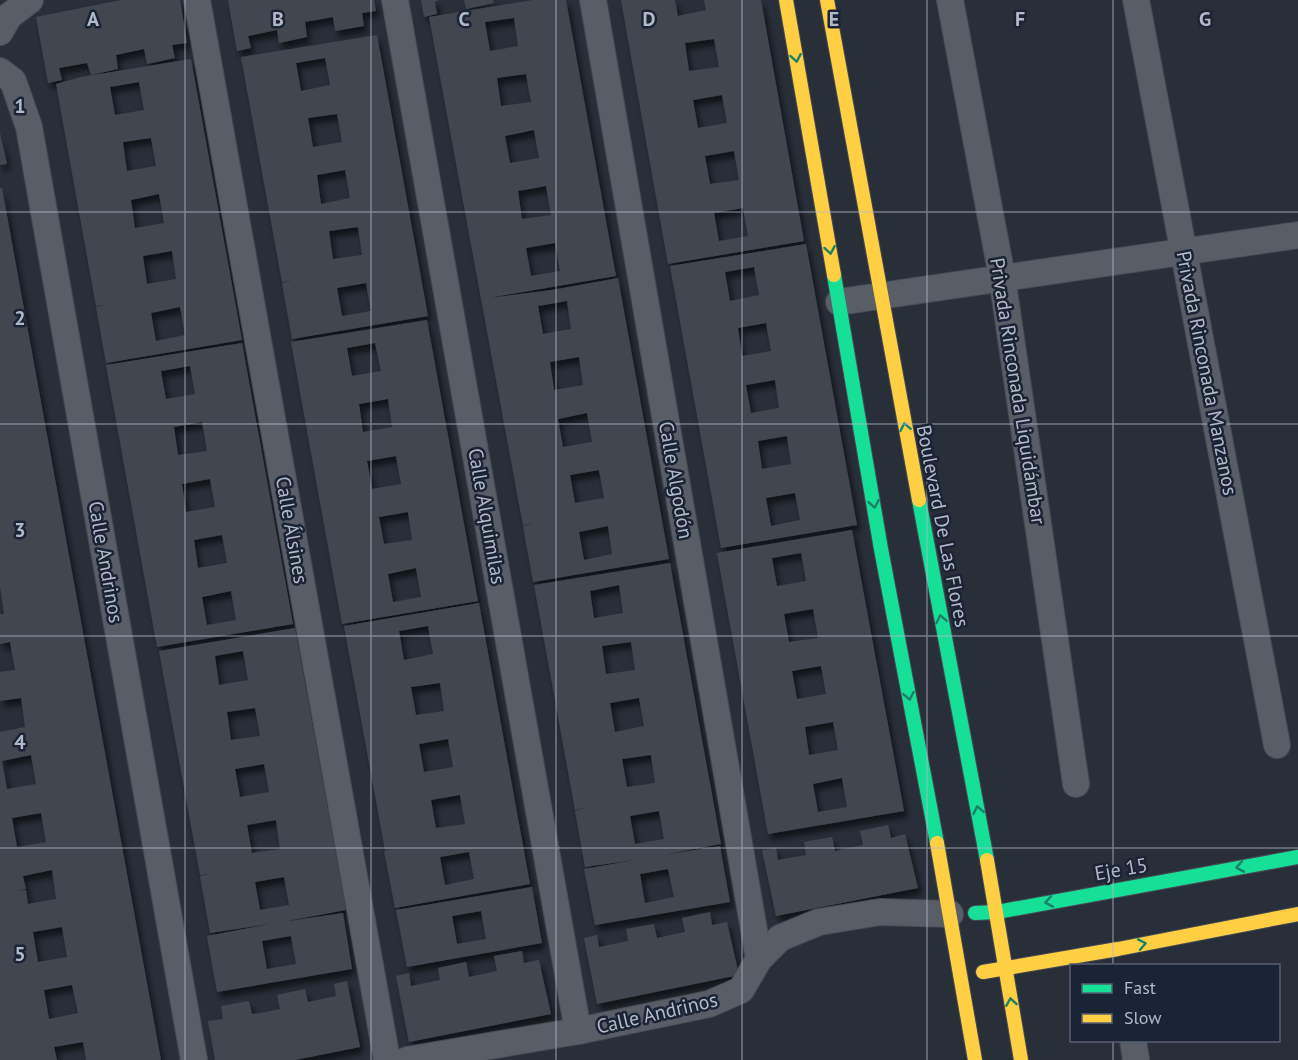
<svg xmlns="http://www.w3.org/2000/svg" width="1298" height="1060" viewBox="0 0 1298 1060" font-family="'PT Sans',sans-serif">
<defs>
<filter id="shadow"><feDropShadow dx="3.5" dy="6" stdDeviation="3" flood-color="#0009"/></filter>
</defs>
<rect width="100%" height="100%" fill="#292f39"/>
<!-- building -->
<g fill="#424750" fill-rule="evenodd" filter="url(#shadow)">
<path d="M121,0H180L187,43L172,45L175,58L147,64L144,49L116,55L118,69L91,75L87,63L59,68L62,80L48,83L36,17Z"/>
<path d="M228,0H374L376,11L362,13L364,26L335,31L333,17L305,22L307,37L279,43L277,30L248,36L251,48L237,51Z"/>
<path d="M421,0H439L435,2L437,14L424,17Z"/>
<path d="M464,0H493L494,3L466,9Z"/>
<path d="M533,0H566L616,276L488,298L552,290L618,278L669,559L533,582L523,526L532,524L523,525L518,499L429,17ZM514,18L518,46L490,51L485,22ZM526,74L531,102L501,106L497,78ZM534,130L539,158L510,163L505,136ZM546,186L551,215L522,219L518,191ZM555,243L560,271L531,276L526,248ZM567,301L571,329L543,334L538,306ZM579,357L583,385L554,390L550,362ZM587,413L592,442L563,447L558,419ZM599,470L604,498L575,503L570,475ZM608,526L612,554L584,560L579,532Z"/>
<path d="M621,0H675L678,16L706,10L704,0H761L804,241L668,264ZM714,39L719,67L689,71L685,43ZM722,95L727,123L698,128L693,100ZM734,151L739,180L710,184L705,156ZM743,208L748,236L719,241L714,213Z"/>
<path d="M377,35L428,316L292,339L282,283L291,281L282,282L241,57ZM325,58L330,85L301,91L296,63ZM337,114L342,142L313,147L308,118ZM345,170L350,198L321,204L317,175ZM358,227L362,255L333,259L329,231ZM366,283L371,311L342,316L337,288Z"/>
<path d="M191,59L242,340L106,363L96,307L105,305L96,306L56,84L81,77ZM139,82L144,110L115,115L110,87ZM151,138L156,166L127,171L123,142ZM159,194L164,223L135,228L131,200ZM172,251L176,279L147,284L143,256ZM180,307L185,335L156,341L151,313Z"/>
<path d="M0,133L7,164L0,165Z"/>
<path d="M0,188H2L161,1060H86L83,1042L54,1047L57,1060H0V732L25,727L21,698L0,701V672L15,670L10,642L0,644V614H4L0,587ZM31,755L36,784L7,789L2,761ZM41,813L46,842L17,847L12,818ZM52,870L56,899L28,904L26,890L16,891L26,889L23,876ZM62,927L67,957L38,962L33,932ZM72,985L78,1013L49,1019L44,990Z"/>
<path d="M806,244L857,525L721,548L670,266ZM754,267L759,295L730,301L725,272ZM766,323L771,351L742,356L738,328ZM775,380L779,408L751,413L746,385ZM787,436L791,464L762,469L758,441ZM795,493L800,520L771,526L766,498Z"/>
<path d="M427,320L478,601L342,624L291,342ZM375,343L381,371L352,376L347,348ZM388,399L392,427L363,432L359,404ZM396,456L401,484L372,489L367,461ZM408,512L412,540L384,544L379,517ZM416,568L421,597L393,602L388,574Z"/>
<path d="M242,343L293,624L157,647L106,365ZM190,366L195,394L166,399L161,371ZM202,422L207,451L178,455L174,427ZM210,479L215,507L186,512L182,484ZM222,535L227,563L198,568L194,540ZM231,591L236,620L207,625L202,597Z"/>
<path d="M852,530L904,811L768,834L717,553ZM801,553L806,581L777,586L772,558ZM813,609L818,638L789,642L784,614ZM821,666L826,694L797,699L792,671ZM833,722L838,750L809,755L805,727ZM842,778L847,807L818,812L813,784Z"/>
<path d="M670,563L721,844L662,855L720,846L730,902L595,925L584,869L635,860L585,867L575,811L584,808L575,810L534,585ZM619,585L623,613L594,618L590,591ZM631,642L635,670L606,674L602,646ZM639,698L644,726L615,732L610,703ZM651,755L655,783L627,787L622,759ZM659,811L664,839L635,844L630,816ZM668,869L674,897L645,903L640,874Z"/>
<path d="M479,603L530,884L395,908L384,851L394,849L385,850L344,626ZM428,626L433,654L404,660L399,631ZM440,683L444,711L416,715L411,687ZM448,739L453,767L424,772L419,744ZM460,795L465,824L436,828L431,800ZM469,852L474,879L445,885L440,857Z"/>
<path d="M295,628L346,910L282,922L343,913L352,969L217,992L207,936L270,924L210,933L200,876L209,874L200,875L159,651ZM243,651L248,680L219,685L215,656ZM255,708L260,736L231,740L227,712ZM264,764L269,792L240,797L235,769ZM276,820L280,849L252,853L247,825ZM284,877L289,905L260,910L255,882ZM291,936L296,964L267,969L262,941Z"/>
<path d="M888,825L891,838L905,834L918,888L776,916L762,850L776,848L778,860L806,855L804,842L832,837L835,851L863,845L860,831Z"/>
<path d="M532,887L542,943L407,967L396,910ZM481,911L486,939L457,944L452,916Z"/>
<path d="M710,912L712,925L727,922L739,975L597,1004L584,938L597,935L599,947L628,941L626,929L654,924L657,938L685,932L682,918Z"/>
<path d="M522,951L524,963L539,960L551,1014L409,1042L396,976L409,973L411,986L440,980L438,968L466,962L469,977L497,971L494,956Z"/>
<path d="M347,981L360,1047L295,1060H215L208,1021L223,1019L221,1006L249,1001L252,1014L266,1012L280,1009L277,995L305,989L308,1002L336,996L334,984Z"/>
</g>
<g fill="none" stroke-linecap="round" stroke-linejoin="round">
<!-- street casing -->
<g stroke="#454a52" stroke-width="28">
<g id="street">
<path d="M197,0L387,1060"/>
<path d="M395,0L578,1031"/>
<path d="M593,0L759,959"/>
<path d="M950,0L1002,277L1076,784"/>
<path d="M1136,0L1277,745"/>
<path d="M0,32L9,16L30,0"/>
<path d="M0,71L13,81L29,127L194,1060"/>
<path d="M839,302L1298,235"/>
<path d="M1133,1040L1136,1060"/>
<path d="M407,1060L578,1031L709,1004L741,990L759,959L780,938L819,922L880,912L950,914"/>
</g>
</g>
<!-- fast casing -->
<g stroke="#454a52" stroke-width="16">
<g id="fast">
<path d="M834,275L881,549L937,843"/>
<path d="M919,500L987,860"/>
<path d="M975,913L997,912L1298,857"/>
</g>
</g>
<!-- slow casing -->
<g stroke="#454a52" stroke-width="16">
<g id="slow">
<path d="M786,0L834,275"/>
<path d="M827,0L919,500"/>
<path d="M937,843L975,1060"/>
<path d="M987,860L1021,1060"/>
<path d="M983,972L1118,949L1298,914"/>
</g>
</g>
<!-- street -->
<use href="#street" stroke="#595d66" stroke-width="26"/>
<!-- fast -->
<use href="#fast" stroke="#16e098" stroke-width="14"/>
<!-- slow -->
<use href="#slow" stroke="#ffcf43" stroke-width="14"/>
</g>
<!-- one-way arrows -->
<defs><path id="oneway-chevron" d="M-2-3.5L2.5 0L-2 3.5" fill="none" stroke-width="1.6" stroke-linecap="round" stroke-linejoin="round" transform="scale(1.5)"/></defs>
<g stroke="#188266">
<use href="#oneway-chevron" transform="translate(796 58) rotate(80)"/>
<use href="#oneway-chevron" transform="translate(830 250) rotate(80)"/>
<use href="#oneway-chevron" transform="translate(905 427) rotate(-101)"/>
<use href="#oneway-chevron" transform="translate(874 504) rotate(80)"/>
<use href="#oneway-chevron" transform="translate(941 619) rotate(-101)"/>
<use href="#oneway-chevron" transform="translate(909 696) rotate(79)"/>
<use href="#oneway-chevron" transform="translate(978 810) rotate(-101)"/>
<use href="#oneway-chevron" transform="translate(1240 867) rotate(170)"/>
<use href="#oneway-chevron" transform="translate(1049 902) rotate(170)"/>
<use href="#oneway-chevron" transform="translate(1142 944) rotate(-11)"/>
<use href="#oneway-chevron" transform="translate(1011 1002) rotate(-99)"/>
</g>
<!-- grid -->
<path fill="none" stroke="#b2baca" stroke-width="1.5" stroke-opacity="0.55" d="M185,0V1060M371,0V1060M556,0V1060M742,0V1060M927,0V1060M1113,0V966M0,212H1298M0,424H1298M0,636H1298M0,848H1298M1113,1040V1060"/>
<g text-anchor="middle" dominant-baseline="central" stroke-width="5" stroke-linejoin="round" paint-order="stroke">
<!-- street labels -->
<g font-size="20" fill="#b2baca" stroke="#1b2434">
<text transform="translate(1207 373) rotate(79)">Privada Rinconada Manzanos</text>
<text transform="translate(1018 391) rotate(81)">Privada Rinconada Liquidámbar</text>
<text transform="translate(676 480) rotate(80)">Calle Algodón</text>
<text transform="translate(487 516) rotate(80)">Calle Alquimilas</text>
<text transform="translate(943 526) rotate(79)">Boulevard De Las Flores</text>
<text transform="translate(292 530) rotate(80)">Calle Álsines</text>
<text transform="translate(106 562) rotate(80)">Calle Andrinos</text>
<text transform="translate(1121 869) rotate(-10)">Eje 15</text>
<text transform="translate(657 1013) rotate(-13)">Calle Andrinos</text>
</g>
</g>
<g font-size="20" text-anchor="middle" font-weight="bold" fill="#b2baca" stroke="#1b2434" stroke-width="5" stroke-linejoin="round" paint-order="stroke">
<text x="93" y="26">A</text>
<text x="278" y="26">B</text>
<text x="464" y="26">C</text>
<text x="649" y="26">D</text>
<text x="834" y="26">E</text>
<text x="1020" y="26">F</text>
<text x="1205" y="26">G</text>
<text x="20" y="113">1</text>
<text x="20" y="325">2</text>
<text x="20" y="537">3</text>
<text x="20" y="749">4</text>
<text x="20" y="961">5</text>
</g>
<!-- legend -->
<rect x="1070" y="964" width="210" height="78" fill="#1b2434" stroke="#576070" stroke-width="1.5"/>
<rect x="1082" y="984" width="30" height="9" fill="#16e098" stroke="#576070" stroke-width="1.5"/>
<text x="1124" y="994" font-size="18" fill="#b2baca">Fast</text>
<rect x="1082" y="1014" width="30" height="9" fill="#ffcf43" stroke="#576070" stroke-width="1.5"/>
<text x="1124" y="1024" font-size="18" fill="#b2baca">Slow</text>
</svg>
